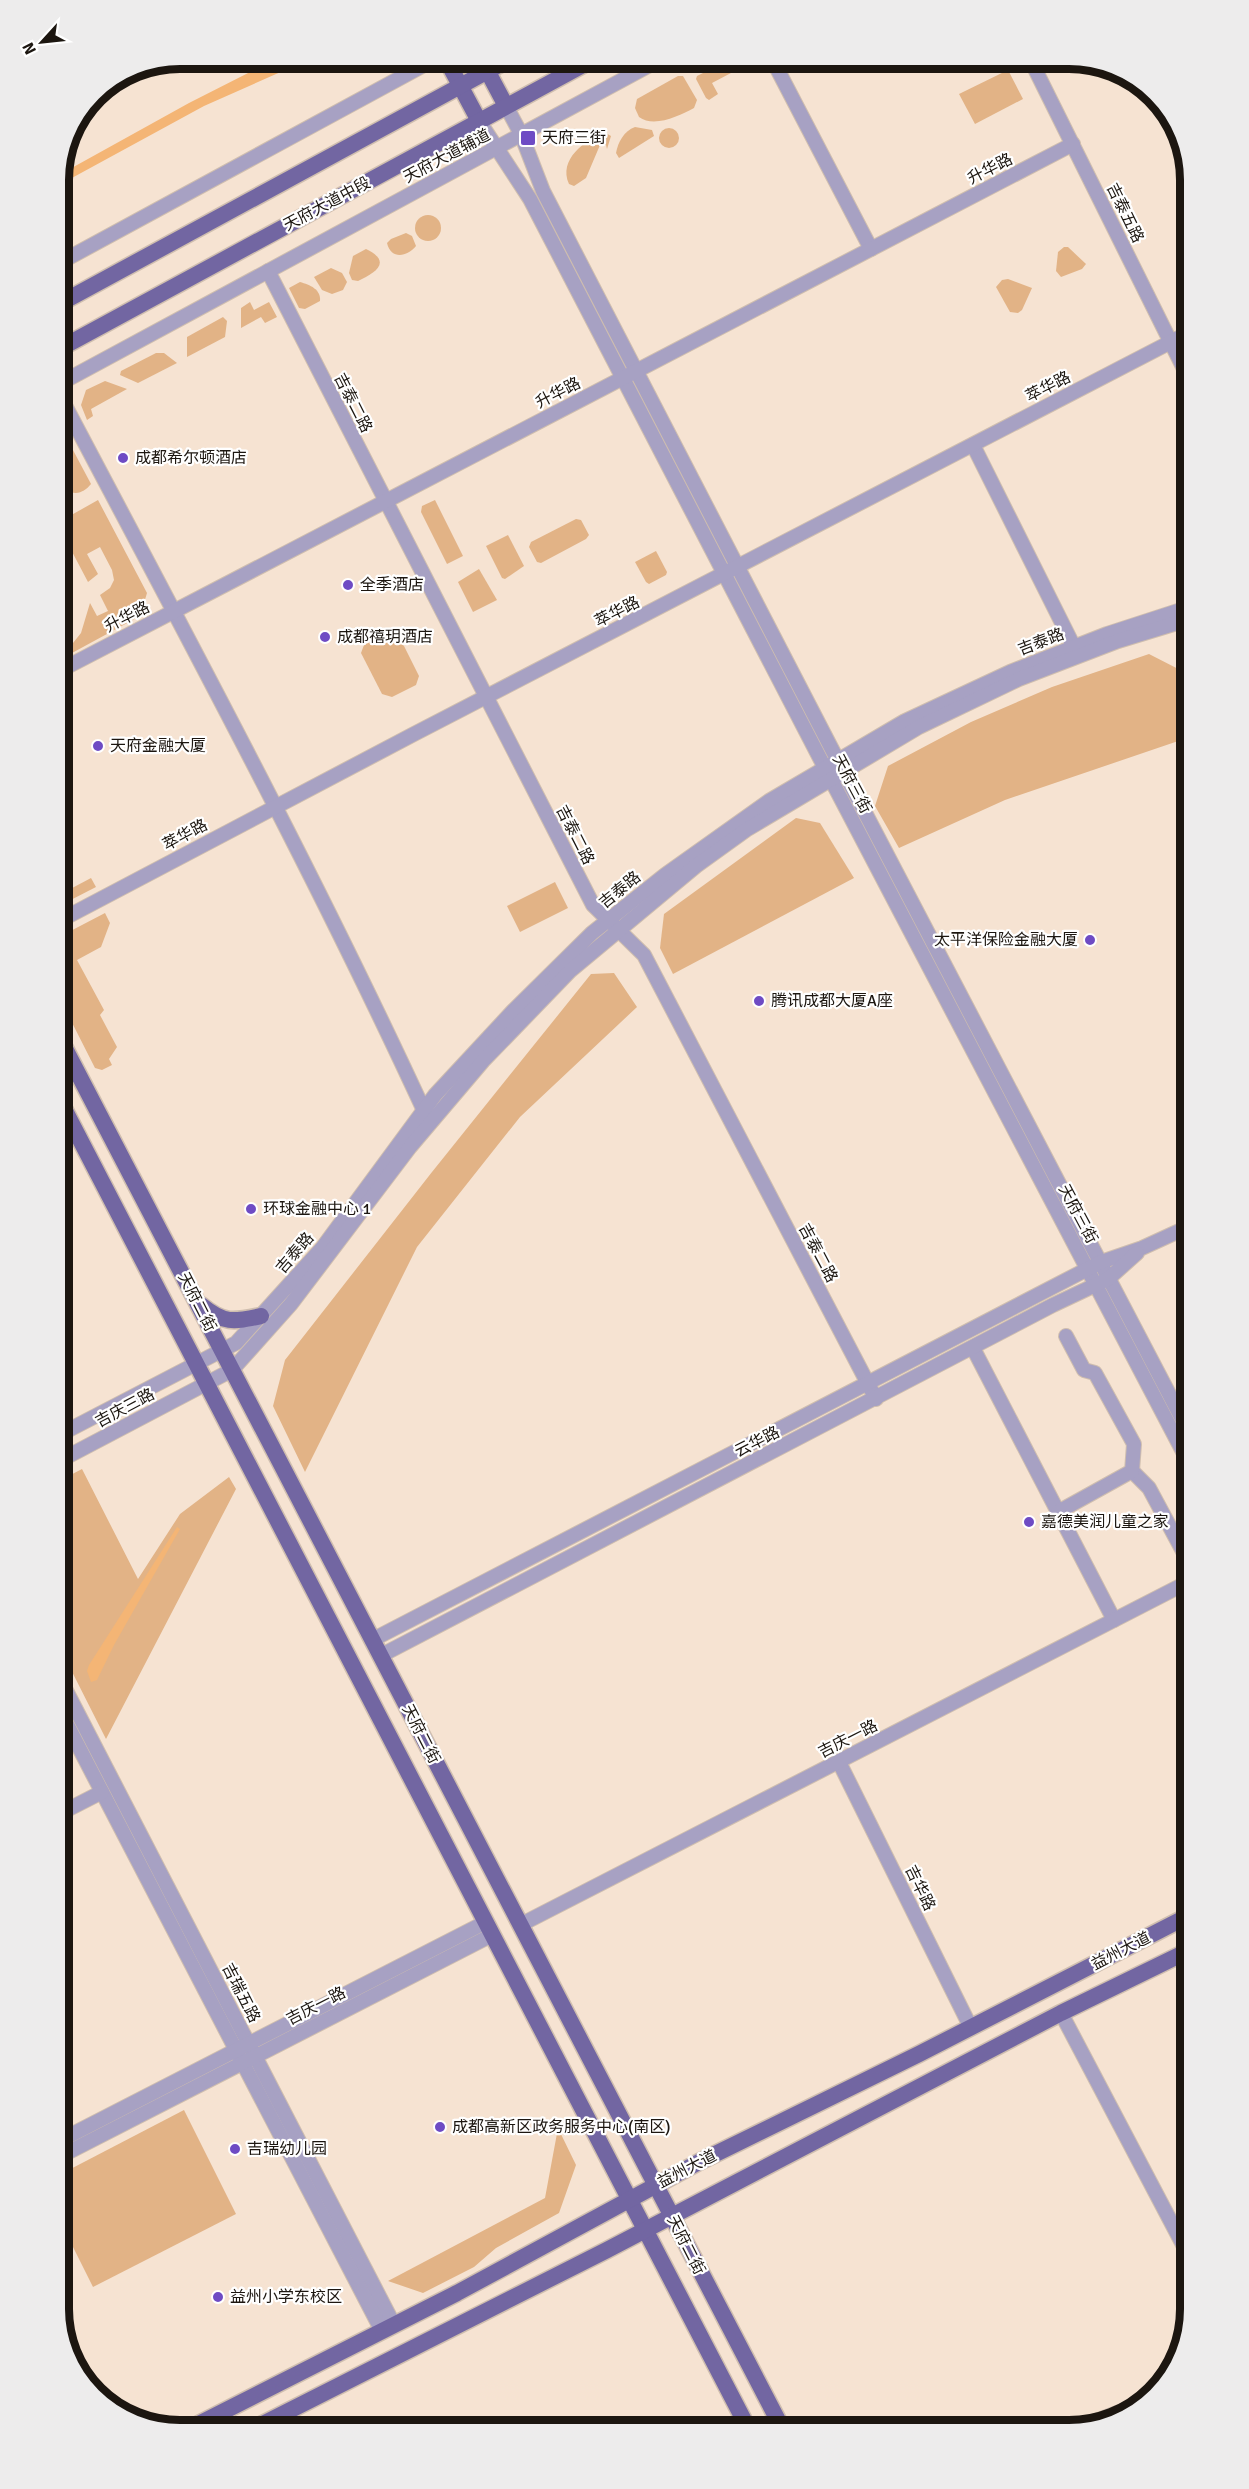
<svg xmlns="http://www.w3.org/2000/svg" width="1249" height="2489" viewBox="0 0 1249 2489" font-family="Signika,'Noto Sans SC',sans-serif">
<rect width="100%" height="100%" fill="#f6e3d2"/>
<!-- green -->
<g fill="#e2b386">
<path d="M713,68L728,69L731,73L712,83L718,94L709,100L706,98L696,79L697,76Z"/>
<path d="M1008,70L1023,99L975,124L959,94Z"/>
<path d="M678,76H683L697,100L694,108C679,116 654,128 639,117L635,108L637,99Z"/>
<path d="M635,127L652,130L654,136L619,158L616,153C618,142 624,131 635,127Z"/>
<circle cx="669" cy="138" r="10"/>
<path d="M604,132L611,136L607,149L606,145H600L586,178L574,186L569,184C558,159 585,141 604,132Z"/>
<circle cx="428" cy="228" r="13"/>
<path d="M406,233L412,236L416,246C407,257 391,260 387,243L391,239Z"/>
<path d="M1064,247H1068L1086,264L1082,269L1061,277L1056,271L1058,252Z"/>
<path d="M366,249C393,262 375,273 358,281L352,280L349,273L353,256Z"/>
<path d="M331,268L342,273L347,282L343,290L332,294L322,290L314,277Z"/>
<path d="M1008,279L1032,288L1022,310L1018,313L1010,312L996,287L1002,280Z"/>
<path d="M300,282C310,285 321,289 320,301L305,309L299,308L289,288Z"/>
<path d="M250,302L254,310L269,302L277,317L265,323L261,317L241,328V308Z"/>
<path d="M223,317L227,321L225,337L187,357V337Z"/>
<path d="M156,353H164L177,363L138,383L120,375L121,371Z"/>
<path d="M105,381L127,389L91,409L93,416L87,420L81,405L86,390Z"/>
<path d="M59,432L65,435L91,484C86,490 79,495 71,492L59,472Z"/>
<path d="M98,500L147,593L140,616L72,653L69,648L81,633L90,603L97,616L108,611L100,595L110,588L114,580L112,570L100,547L87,554L98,574L88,582L59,527V522Z"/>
<path d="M435,500L463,556L447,564L421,512L422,506Z"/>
<path d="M576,519L581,520L589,535L586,539L541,563L537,562L529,547L531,542Z"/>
<path d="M508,535L524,566L505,579L502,578L486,546Z"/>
<path d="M656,551L667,572L666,575L649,584L646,582L635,562Z"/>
<path d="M479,569L497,600L473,612L458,582Z"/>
<path d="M389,633L398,634L419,676L416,685L392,697L382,694L361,653L364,645Z"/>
<path d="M1149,654L1190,675V737L1005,800L899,848L875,806L888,766L971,722L1052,687Z"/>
<path d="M796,818L820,823L854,878L673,974L660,948L664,914Z"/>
<path d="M91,878L96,887L59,906V895Z"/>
<path d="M555,882L568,908L520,932L507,906Z"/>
<path d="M105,913L110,923L101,947L77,960L104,1010L100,1015L117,1047L109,1059L112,1065L102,1070L95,1068L59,997V937Z"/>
<path d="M614,973L637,1007L520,1117L417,1247L305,1472L273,1406L285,1360L432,1172L591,974Z"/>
<path d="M82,1469L138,1579L180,1514L229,1477L236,1489L106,1739L59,1646V1481Z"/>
<path d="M59,1737L72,1764L63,1792L59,1794Z"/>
<path d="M184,2110L236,2214L93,2287L59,2219V2175Z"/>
<path d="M558,2128L576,2165L559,2213L496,2248L474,2267L423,2293L388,2281L545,2198Z"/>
</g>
<!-- water -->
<g fill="#f4b575">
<path d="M276,59H310L204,106L59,185V175L189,103Z"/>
<path d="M177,1527L180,1529L114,1645L97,1680L91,1682L87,1671L89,1665Z"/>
</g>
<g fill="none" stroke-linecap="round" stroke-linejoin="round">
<!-- minor-tunnel -->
<path stroke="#d5c4b5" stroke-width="14" stroke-dasharray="14 7" stroke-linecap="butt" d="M59,2149L247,2053L246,2051"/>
<!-- minor casing -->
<g stroke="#cfbeaf" stroke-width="16">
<g id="minor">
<path d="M772,59L871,249"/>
<path d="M1030,59L1190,381"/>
<path d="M506,106L521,134L543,191L838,761L1190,1434"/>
<path d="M479,121L530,199L825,768L1190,1465"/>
<path d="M59,263L435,59"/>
<path d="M268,271L593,905L644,955L876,1399"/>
<path d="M59,384L661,59"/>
<path d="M59,394C185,633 313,870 426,1115"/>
<path d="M973,445L1078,655"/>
<path d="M59,671L1073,144"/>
<path d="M59,921L414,734L1190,332"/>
<path d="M973,1348L1114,1620"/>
<path d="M59,1435L236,1343L323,1247L435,1095L513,1011L592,933L665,875L769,801L905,721L1010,672L1107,634L1190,607"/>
<path d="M59,1461L232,1370L291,1304L410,1147L483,1061L571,970L696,866L746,830L919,727L1019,679L1118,641L1190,619"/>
<path d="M1132,1471L1149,1488L1185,1555"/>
<path d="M1058,1512L1132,1471L1134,1444L1095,1373L1084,1370L1066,1336"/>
<path d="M372,1640L1101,1262L1142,1248L1190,1226"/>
<path d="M380,1656L1053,1305L1108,1279L1137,1253"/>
<path d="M59,1677L394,2325"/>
<path d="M59,1709L382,2331"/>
<path d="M839,1762L971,2028"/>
<path d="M59,1814L102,1792"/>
<path d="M520,1925L1190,1581"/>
<path d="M1061,2013L1190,2258"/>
<path d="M59,2141L486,1922"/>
<path d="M59,2157L492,1935"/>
<path d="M278,2416L286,2430"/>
<path d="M1072,2430L1133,2407"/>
</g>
</g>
<!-- major casing -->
<g stroke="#cfbeaf" stroke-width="19">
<g id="major">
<path d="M446,59L479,121"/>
<path d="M481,59L506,106"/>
<path d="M59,304L510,59"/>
<path d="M59,349L594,59"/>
<path d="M59,1037L783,2430"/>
<path d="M59,1099L749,2430"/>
<path d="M201,1305C224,1324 233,1322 261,1316"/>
<path d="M187,2430L457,2293L699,2162L919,2054L1190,1915"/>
<path d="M251,2430L607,2250L1061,2013L1190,1950"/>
</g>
</g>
<!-- minor -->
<use href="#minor" stroke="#a7a1c3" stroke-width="14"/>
<!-- major -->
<use href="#major" stroke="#7266a2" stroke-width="16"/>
</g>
<!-- markers -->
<g fill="#6e4bc4" stroke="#fff" stroke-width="2">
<rect x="520" y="130" width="16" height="16" rx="3"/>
<circle cx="123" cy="458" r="6"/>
<circle cx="348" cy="585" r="6"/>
<circle cx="325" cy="637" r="6"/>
<circle cx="98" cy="746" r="6"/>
<circle cx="1090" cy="940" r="6"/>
<circle cx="759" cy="1001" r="6"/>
<circle cx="251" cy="1209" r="6"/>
<circle cx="1029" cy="1522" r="6"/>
<circle cx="440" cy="2127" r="6"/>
<circle cx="235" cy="2149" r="6"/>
<circle cx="218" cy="2297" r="6"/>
</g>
<g text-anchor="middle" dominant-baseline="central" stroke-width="4.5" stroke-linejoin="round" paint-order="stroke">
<!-- poi labels -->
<g font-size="16" fill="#1c1610" stroke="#fff" text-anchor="start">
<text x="542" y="138">天府三街</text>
<text x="135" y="458">成都希尔顿酒店</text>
<text x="360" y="585">全季酒店</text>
<text x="337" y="637">成都禧玥酒店</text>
<text x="110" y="746">天府金融大厦</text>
<text x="1078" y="940" text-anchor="end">太平洋保险金融大厦</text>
<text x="771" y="1001">腾讯成都大厦A座</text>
<text x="263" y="1209">环球金融中心 1</text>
<text x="1041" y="1522">嘉德美润儿童之家</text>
<text x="452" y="2127">成都高新区政务服务中心(南区)</text>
<text x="247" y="2149">吉瑞幼儿园</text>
<text x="230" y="2297">益州小学东校区</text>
</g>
<!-- street labels -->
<g font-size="16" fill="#1c1610" stroke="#fff">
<text transform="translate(447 156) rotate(-28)">天府大道辅道</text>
<text transform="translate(990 169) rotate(-27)">升华路</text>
<text transform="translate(327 204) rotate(-28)">天府大道中段</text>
<text transform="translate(1125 213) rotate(64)">吉泰五路</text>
<text transform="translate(1048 387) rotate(-27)">萃华路</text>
<text transform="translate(558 393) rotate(-27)">升华路</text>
<text transform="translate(353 403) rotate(63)">吉泰二路</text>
<text transform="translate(617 612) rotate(-27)">萃华路</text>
<text transform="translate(127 617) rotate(-27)">升华路</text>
<text transform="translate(1041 642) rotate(-21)">吉泰路</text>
<text transform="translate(852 784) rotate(62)">天府三街</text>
<text transform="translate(185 835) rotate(-28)">萃华路</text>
<text transform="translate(575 835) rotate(63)">吉泰二路</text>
<text transform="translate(620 890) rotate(-39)">吉泰路</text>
<text transform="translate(1078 1214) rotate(62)">天府三街</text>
<text transform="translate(295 1253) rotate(-49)">吉泰路</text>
<text transform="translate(818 1253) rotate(62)">吉泰二路</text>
<text transform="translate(197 1302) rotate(63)">天府二街</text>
<text transform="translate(125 1408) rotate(-28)">吉庆三路</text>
<text transform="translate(757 1442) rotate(-27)">云华路</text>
<text transform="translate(421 1734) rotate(63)">天府二街</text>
<text transform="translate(848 1739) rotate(-27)">吉庆一路</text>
<text transform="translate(920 1888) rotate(64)">吉华路</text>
<text transform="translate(1121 1951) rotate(-27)">益州大道</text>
<text transform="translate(241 1993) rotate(63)">吉瑞五路</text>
<text transform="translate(316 2006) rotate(-27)">吉庆一路</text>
<text transform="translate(687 2169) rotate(-27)">益州大道</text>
<text transform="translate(686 2245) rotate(63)">天府二街</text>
</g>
</g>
<!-- crop -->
<path d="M0 0H1249V2489H0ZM180 69H1069A111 111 0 0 1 1180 180V2309A111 111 0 0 1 1069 2420H180A111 111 0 0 1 69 2309V180A111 111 0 0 1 180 69Z" fill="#edecec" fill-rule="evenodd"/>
<path fill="none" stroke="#1c1610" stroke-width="8" d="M180 69H1069A111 111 0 0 1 1180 180V2309A111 111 0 0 1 1069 2420H180A111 111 0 0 1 69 2309V180A111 111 0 0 1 180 69Z"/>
<!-- north arrow -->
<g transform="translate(42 42) rotate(243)" stroke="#ffffff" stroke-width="4.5" paint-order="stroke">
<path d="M0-4.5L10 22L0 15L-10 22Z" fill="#1c1610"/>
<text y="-9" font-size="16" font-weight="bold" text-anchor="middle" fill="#1c1610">N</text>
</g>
</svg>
